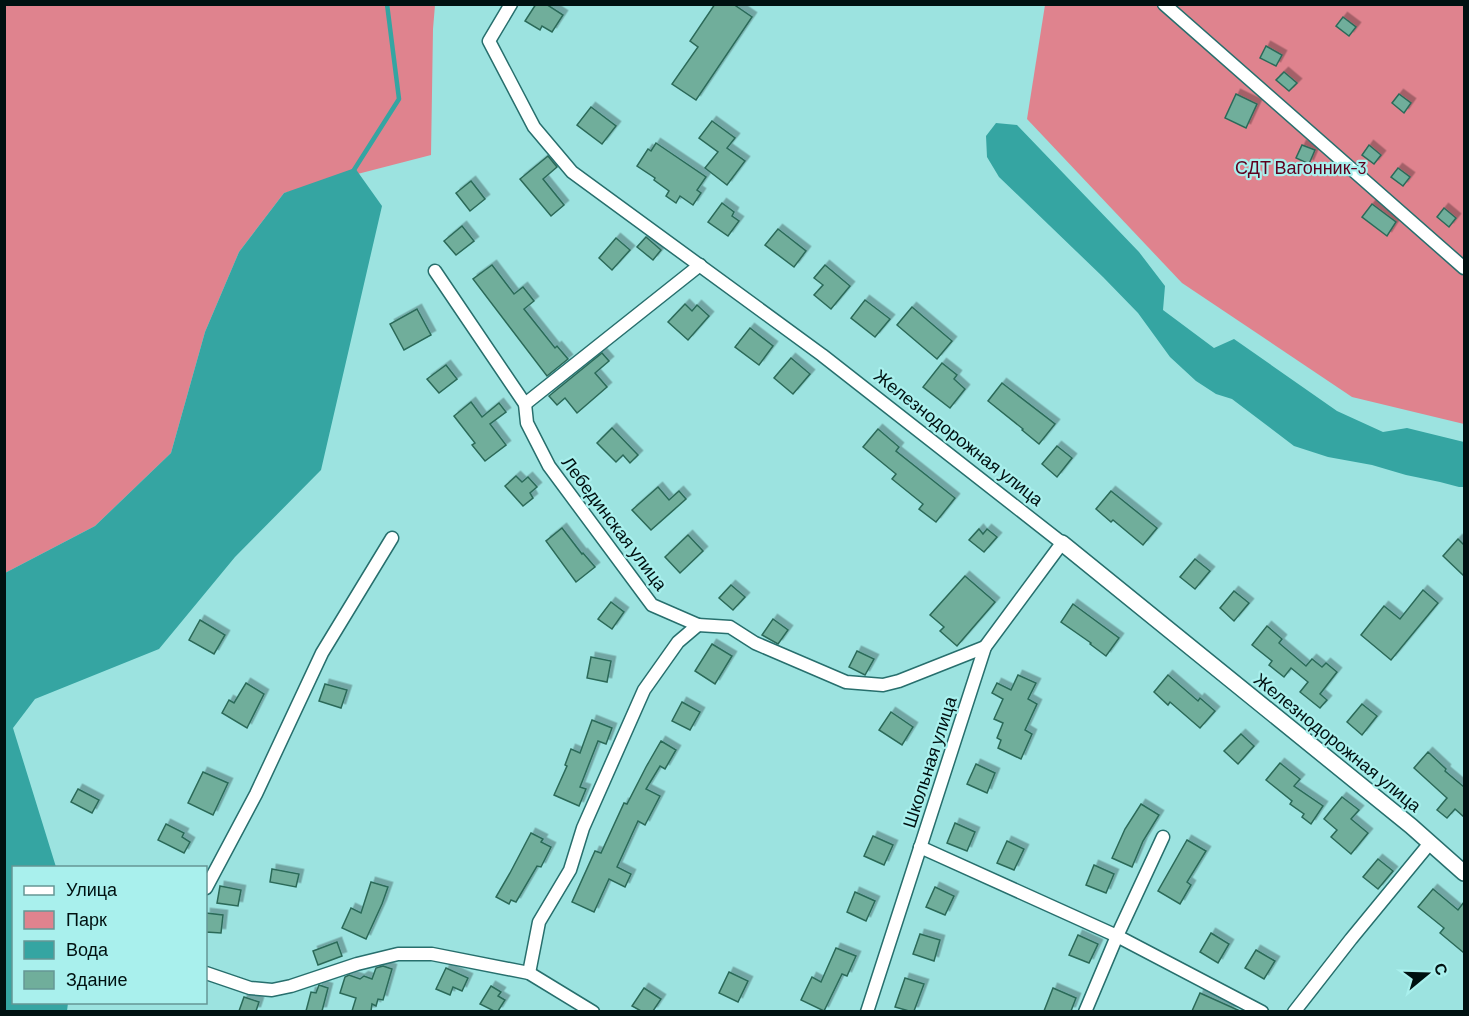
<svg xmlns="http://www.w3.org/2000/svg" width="1469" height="1016" viewBox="0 0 1469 1016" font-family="Barlow,sans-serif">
<defs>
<filter id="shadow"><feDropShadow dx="4.5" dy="-4.5" stdDeviation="0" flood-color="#0004"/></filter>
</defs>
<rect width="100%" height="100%" fill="#9ce3e0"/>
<!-- green -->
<g fill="#df838e">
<path d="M5,5H435L433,29L431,155L284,193L239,252L205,332L171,453L95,526L5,573Z"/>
<path d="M1045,5H1464V424L1352,397L1182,283L1027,119Z"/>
</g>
<!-- water -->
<g fill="#35a5a2">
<path d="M996,123L1017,125L1139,252L1165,286L1163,310L1214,348L1234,339L1337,411L1383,432L1407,428L1464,442V487H1459L1440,482L1406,475L1372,465L1328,457L1294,446L1232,399L1216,394L1196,381L1170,357L1138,313L1103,277L999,177L987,157L986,136Z"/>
<path d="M355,168L382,206L321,470L235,557L159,649L35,699L13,728L56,867L14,868V1002L68,1003L67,1011H5V573L95,526L171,453L205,332L239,252L284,193Z"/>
</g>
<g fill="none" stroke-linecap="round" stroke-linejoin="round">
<!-- stream -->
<path stroke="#35a5a2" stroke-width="4.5" d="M352,173L399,99L387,4"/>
</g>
<!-- building -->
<g fill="#70ae9b" stroke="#2c6a59" stroke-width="1.5" filter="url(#shadow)">
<path d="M536,4H546L563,15L552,32L542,26L540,30L525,21Z"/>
<path d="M715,4H733L752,17L696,100L672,84L698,47L690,41Z"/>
<path d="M1343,17L1356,27L1349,36L1336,26Z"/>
<path d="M1266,46L1282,55L1276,66L1260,58Z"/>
<path d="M1284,72L1297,83L1289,91L1276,80Z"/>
<path d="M1236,94L1257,104L1246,128L1225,118Z"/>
<path d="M1399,94L1411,103L1404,113L1392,103Z"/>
<path d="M591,107L616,126L602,144L577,125Z"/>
<path d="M712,121L735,138L727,148L745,161L727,185L705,168L718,152L699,138Z"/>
<path d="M656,143L706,177L697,190L701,193L693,205L680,196L676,203L666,196L669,191L654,180L655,178L637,166L648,149L651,151Z"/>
<path d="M1302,145L1315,150L1309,164L1296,158Z"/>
<path d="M1369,145L1381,155L1374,164L1362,155Z"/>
<path d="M548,156L557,167L543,179L564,205L551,216L520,179Z"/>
<path d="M1398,168L1410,177L1403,186L1391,177Z"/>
<path d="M471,181L485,199L470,211L456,193Z"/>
<path d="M722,203L734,212L732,216L739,221L728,236L708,222Z"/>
<path d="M1372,204L1396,222L1387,236L1362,217Z"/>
<path d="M1444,208L1456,218L1449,227L1437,217Z"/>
<path d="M462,226L474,241L456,255L444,241Z"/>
<path d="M778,229L806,251L794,267L765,245Z"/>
<path d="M646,237L661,250L653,260L637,247Z"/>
<path d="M616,238L630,250L612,270L599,258Z"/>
<path d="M492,265L514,294L523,287L534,301L524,309L555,348L557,346L568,359L547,376L473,279Z"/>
<path d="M825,265L850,286L831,309L814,295L823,285L814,278Z"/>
<path d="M865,300L890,319L875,337L851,318Z"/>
<path d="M685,304L692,311L697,305L709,316L688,340L668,322Z"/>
<path d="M912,307L952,341L937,359L897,325Z"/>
<path d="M417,309L431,335L404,350L390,324Z"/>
<path d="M750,328L773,346L759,365L735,347Z"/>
<path d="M602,353L609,361L595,373L607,387L577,413L565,398L557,405L549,396Z"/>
<path d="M791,358L810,374L793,394L774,378Z"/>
<path d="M942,363L957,375L954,379L965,389L950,408L923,387Z"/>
<path d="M446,365L457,379L439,393L427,379Z"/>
<path d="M1002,383L1055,424L1039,444L1022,430L1023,429L988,401Z"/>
<path d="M471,402L482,417L499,403L506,412L490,424L506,445L485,461L472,445L475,443L454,416Z"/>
<path d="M612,428L638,455L630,463L623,455L616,462L597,443Z"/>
<path d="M878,429L899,447L896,451L955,498L936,522L919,509L923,504L892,479L896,474L863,447Z"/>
<path d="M1057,446L1072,458L1057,477L1042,464Z"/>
<path d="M516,476L522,482L528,477L537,487L530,493L533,498L523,506L505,486Z"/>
<path d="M658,487L669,500L679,491L686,499L651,530L632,510Z"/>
<path d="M1111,491L1157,528L1143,545L1113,520L1111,522L1096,509Z"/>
<path d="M562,528L582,554L583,553L595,567L576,582L546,541Z"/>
<path d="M979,529L983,534L987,529L997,537L984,552L969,540Z"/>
<path d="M688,535L703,551L680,573L665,557Z"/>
<path d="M1458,539L1464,545V576L1443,556Z"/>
<path d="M1195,559L1210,571L1195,589L1180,577Z"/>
<path d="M965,576L995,602L957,646L940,631L944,627L930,615Z"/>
<path d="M731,585L745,597L733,610L719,598Z"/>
<path d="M1423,590L1438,603L1391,660L1361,635L1384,606L1400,619Z"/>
<path d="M1234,591L1249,603L1234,621L1220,608Z"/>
<path d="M611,602L624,612L612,629L598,619Z"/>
<path d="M1073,604L1119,638L1106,656L1090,644L1091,643L1061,622Z"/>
<path d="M773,619L788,630L778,644L762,635Z"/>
<path d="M200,620L225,635L214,654L189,640Z"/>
<path d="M1267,626L1282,639L1279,643L1306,666L1312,659L1322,667L1326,663L1337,672L1320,694L1327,700L1320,708L1300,692L1308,682L1291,668L1284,677L1269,665L1272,661L1252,645Z"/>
<path d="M712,644L732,656L715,684L695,671Z"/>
<path d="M857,651L874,659L865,675L849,667Z"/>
<path d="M591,657L611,661L607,682L587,678Z"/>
<path d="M1018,675L1036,683L1028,699L1037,704L1025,730L1032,734L1021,759L998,748L1001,740L997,738L1003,723L994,719L1003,699L992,693L997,683L1011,690Z"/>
<path d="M1168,675L1198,701L1200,698L1215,711L1200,728L1170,702L1168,705L1154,692Z"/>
<path d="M246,683L264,694L247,728L222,713L229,700L234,703Z"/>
<path d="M325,684L347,690L341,708L319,701Z"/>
<path d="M682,702L700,712L690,730L672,721Z"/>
<path d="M1362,704L1377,716L1362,735L1347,722Z"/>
<path d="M891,712L913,727L902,745L879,730Z"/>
<path d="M592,720L612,728L606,744L598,741L580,787L586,789L579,806L554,795L567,766L565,765L571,749L580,753Z"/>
<path d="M1241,734L1254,746L1238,764L1224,751Z"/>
<path d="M661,741L676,750L665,769L660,766L646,789L660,796L645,825L638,821L617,867L631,874L625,887L609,879L594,912L572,902L595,851L601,853L624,803L627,804L646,767Z"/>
<path d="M1428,752L1446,769L1445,771L1464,787V817L1455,809L1447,818L1437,810L1447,798L1414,768Z"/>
<path d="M1280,763L1300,779L1294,786L1323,806L1311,824L1302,817L1304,814L1290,804L1292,801L1266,780Z"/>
<path d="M976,764L995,773L987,793L967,784Z"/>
<path d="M203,772L228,783L213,815L188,803Z"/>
<path d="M78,789L99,800L92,813L71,802Z"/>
<path d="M1342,797L1359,810L1351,819L1368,833L1351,854L1331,837L1337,830L1324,819Z"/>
<path d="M1141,804L1159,815L1143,841L1132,867L1112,858L1125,829Z"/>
<path d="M955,823L975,832L967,851L947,843Z"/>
<path d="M166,824L184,833L182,837L190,842L184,853L158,840Z"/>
<path d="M531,833L543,839L541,842L551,847L541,867L537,866L516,902L511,900L509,904L496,897L510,873Z"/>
<path d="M873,836L893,845L884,865L864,856Z"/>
<path d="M1187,840L1206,851L1187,882L1191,885L1180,904L1158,891Z"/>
<path d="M1007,841L1024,849L1014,870L997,863Z"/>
<path d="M1378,859L1393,871L1378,889L1363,877Z"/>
<path d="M1094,865L1114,874L1106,893L1086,885Z"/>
<path d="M272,869L299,874L296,887L270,882Z"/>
<path d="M371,882L388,887L382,904L366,939L342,928L351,908L361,913Z"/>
<path d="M220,886L241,890L238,906L217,903Z"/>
<path d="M935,887L954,896L945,915L926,907Z"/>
<path d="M1433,889L1458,910L1464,902V953L1440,933L1444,928L1418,907Z"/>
<path d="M855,892L875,901L866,921L847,912Z"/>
<path d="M206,913L223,915L221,933L206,932Z"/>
<path d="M1211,933L1229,944L1218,963L1200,952Z"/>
<path d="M920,934L940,940L934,961L913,954Z"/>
<path d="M1078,935L1098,944L1089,963L1069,955Z"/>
<path d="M337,942L342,956L318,965L313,951Z"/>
<path d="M836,948L856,956L847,976L842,974L824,1011L801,1000L812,977L821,982Z"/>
<path d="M1256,950L1275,961L1264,979L1245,968Z"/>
<path d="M383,966L392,969L383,1000L378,999L376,1006L372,1004L371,1011H352L356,998L340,993L345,977L349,975L360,979L364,976L372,979L376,968Z"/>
<path d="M446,968L468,978L462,991L453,987L450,995L436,989Z"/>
<path d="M729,972L748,981L738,1002L719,993Z"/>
<path d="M905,978L924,984L914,1011H909L895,1007Z"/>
<path d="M319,985L328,988L322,1011H306L311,992L316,993Z"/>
<path d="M491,986L501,992L498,996L505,1000L498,1011H494L480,1004Z"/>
<path d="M644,988L661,999L653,1011H641L632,1006Z"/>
<path d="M1053,988L1076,998L1071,1011H1044Z"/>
<path d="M1200,993L1240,1011H1192Z"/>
<path d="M244,997L259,1002L256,1011H239Z"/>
</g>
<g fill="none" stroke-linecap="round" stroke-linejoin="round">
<!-- minor casing -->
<g stroke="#276f6d" stroke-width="15">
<g id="minor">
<path d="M511,4L489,41L534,127L572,172L822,355L1062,543L985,647L867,1012"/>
<path d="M1164,4L1464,268"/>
<path d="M435,271L525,404L527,423L549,466L652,605L698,625L678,642L644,690L583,828L570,870L539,922L529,973"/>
<path d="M525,404L700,265"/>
<path d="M698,625L730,627L755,643L846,682L883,685L899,681L985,647"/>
<path d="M920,847L1117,936L1262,1012"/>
<path d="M206,888L256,794L322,653L392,538"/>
<path d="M206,973L250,988L272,990L291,986L357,964L398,954H432L529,973L593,1012"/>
<path d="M1085,1012L1117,936L1163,837"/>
<path d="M1294,1012L1351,939L1430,843"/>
</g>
</g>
<!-- tertiary casing -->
<g stroke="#276f6d" stroke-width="18">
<path id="tertiary" d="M1062,543L1411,826L1464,873"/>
</g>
<!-- minor -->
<use href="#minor" stroke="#fff" stroke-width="12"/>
<!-- tertiary -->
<use href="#tertiary" stroke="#fff" stroke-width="15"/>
</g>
<g text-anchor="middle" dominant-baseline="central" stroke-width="4.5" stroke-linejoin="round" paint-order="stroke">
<!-- park labels -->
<g font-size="18" fill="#5e001e" stroke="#a9f0ed">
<text x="1301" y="167">СДТ Вагонник-3</text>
</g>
<!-- street labels -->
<g font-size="18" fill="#011" stroke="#a9f0ed">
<text transform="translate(959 437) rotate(38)">Железнодорожная улица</text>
<text transform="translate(615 523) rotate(53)">Лебединская улица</text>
<text transform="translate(1338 742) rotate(39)">Железнодорожная улица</text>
<text transform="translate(929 762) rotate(-72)">Школьная улица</text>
</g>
</g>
<!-- border -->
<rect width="1469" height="1016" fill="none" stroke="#001111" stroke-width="12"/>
<!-- legend -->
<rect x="12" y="866" width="195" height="138" fill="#a9f0ed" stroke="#659795" stroke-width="1.5"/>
<rect x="24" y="886" width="30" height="9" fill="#ffffff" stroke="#659795" stroke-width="1.5"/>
<text x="66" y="896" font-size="18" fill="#001111">Улица</text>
<rect x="24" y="911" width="30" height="18" fill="#df838e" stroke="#659795" stroke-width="1.5"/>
<text x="66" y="926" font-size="18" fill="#001111">Парк</text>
<rect x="24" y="941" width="30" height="18" fill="#35a5a2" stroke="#659795" stroke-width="1.5"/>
<text x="66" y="956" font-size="18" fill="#001111">Вода</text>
<rect x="24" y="971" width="30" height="18" fill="#70ae9b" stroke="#659795" stroke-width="1.5"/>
<text x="66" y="986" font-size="18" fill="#001111">Здание</text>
<!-- north arrow -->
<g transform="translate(1427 974) rotate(71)" stroke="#a9f0ed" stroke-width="4.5" paint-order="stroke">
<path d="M0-4.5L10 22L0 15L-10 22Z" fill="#001111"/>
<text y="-9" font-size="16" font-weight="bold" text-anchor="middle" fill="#001111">С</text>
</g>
</svg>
